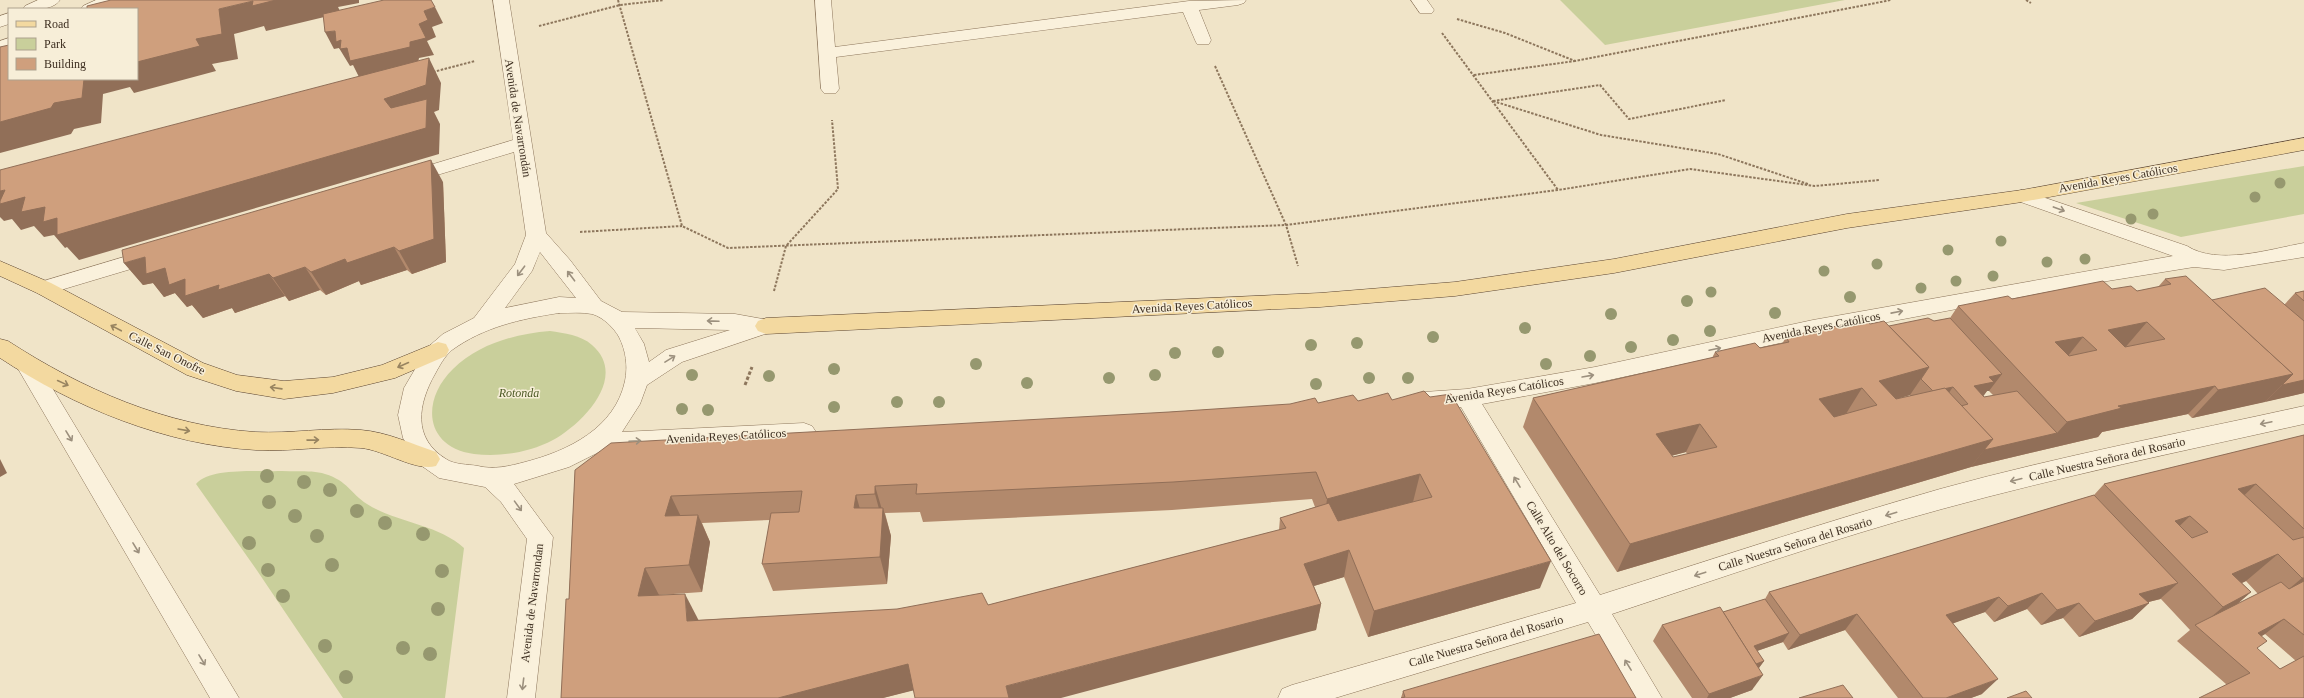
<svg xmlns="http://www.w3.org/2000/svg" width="2304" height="698" viewBox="0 0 2304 698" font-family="Georgia,serif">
<rect width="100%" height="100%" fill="#f0e4c8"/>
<!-- green -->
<g fill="#c9cf9b">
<path d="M1560,0H1845L1605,45Z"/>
<path d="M2304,166V214L2181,237L2076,203Z"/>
<path d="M550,331C564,333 581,335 592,345C629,377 582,424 553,440C528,453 500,457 474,454C424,447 421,400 453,369C479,344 514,334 550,331Z"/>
<path d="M282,471C296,472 313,470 325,474C348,481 350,493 367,504C397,523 438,524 464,548L445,698H343L256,569L196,484C210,467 260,472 282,471Z"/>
</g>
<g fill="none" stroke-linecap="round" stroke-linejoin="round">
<!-- minor casing -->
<g stroke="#8d765c" stroke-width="1">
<g id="minor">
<path d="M38,0H60C52,11 35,9 23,9L25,6Z"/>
<path d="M96,0H118C110,11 93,9 81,9L83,6Z"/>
<path d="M493,0H509L546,233L570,260L601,301L622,312L735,314L774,321L777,326L774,331L682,362L647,385L640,404L622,432L804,423L812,426L816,432L812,438L804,441L601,451L569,467L514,484L553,537L535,698H507L527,539L501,502L485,487L439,478L419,464L403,438L398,415L404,388L428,347L443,334L474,318L515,264L526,235L514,152L407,184L400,182L397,178L400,174L513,140ZM540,252L576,298L559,297L505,308L532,271ZM559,313C570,313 582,312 592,314C603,317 614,328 619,337C626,351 628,366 625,381C615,428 568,451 525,462C510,466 494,470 478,466C467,464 455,465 446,459C412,438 418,404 435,374C440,365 444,357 452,350C484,327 520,319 559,313ZM635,328L730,330L666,350L649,362L644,344Z"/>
<path d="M815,0H831L835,47L1189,1L1246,0L1244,3L1238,5L1199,10L1211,40L1209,44H1197L1195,40L1183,12L836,57L839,89L836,93H824L821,89Z"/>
<path d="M1411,0H1427L1434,10L1432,13H1420Z"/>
<path d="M9,13V24L0,27V16Z"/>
<path d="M9,38V50L0,53V41Z"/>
<path d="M2022,190L2187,246C2218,266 2270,249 2304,243V257L2224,270L2194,267L2095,283L1813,336L1595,383L1482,404L1600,595C1713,559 1825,522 1940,489C2059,456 2182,433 2304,406V424C2183,451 2062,476 1942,509C1831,539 1721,578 1612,614L1662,698H1633L1588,622L1335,698H1278L1282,689L1292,685L1576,603L1461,407L1424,410L1416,407L1413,401L1416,395L1424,392L1467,389L1595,367L1813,320L2173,256L2015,200L2012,196L2015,192Z"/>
<path d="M154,248L161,250L164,255L161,260L44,295L37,293L33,288L37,283Z"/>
<path d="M28,359L36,361L239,698H210L17,367L20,361Z"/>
</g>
</g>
<!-- major casing -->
<g stroke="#5b4430" stroke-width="1">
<g id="major">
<path d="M2304,138V150L2022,202L1847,228L1614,273L1455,296L1320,307L766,334L758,331L755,326L758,321L766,318L1320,293L1455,282L1614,259L1847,214L2022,190Z"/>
<path d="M0,261L51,283L203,363L237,375L284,381L333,377L382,365L438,342L446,344L449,350L446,356L395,378L333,393L284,399L236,391L187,375L37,293L0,276Z"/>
<path d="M0,339L8,341C82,389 166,426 255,432C291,434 326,427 361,430C387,432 412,444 436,452L440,459L436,466C416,472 384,450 361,448C326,445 291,452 256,450C166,445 74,407 0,358Z"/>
</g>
</g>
<!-- path-far1 -->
<g stroke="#8d765c" stroke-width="2" stroke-dasharray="2.5 1.5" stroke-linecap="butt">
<path d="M618,0L682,226L728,248L1286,225L1558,190L1690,169L1815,186L1880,180"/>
<path d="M2026,0L2031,3"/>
<path d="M1457,19L1505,33L1575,61L1891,0"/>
<path d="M539,26L620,5L664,0"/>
<path d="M1442,33L1558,190"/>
<path d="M1215,66L1286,225L1298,266"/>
<path d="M433,72L475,61"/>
<path d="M1474,75L1575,61"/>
<path d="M1493,101L1601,135L1718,154L1808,184"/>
<path d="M1493,101L1600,85L1629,119L1726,100"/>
<path d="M580,232L682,226"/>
<path d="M774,291L786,246L838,189L832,120"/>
</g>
<!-- path -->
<path stroke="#8d765c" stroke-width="3" stroke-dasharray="3.5 2" stroke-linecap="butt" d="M745,385L752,367"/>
<!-- minor -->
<use href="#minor" fill="#faf1dc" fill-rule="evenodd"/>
<!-- major -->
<use href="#major" fill="#f3d9a0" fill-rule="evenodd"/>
</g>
<!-- trees -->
<g fill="#96986f">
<circle cx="2280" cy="183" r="5.5"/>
<circle cx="2255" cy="197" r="5.5"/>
<circle cx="2153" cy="214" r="5.5"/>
<circle cx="2131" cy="219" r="5.5"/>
<circle cx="2001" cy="241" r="5.5"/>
<circle cx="1948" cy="250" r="5.5"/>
<circle cx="2085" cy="259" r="5.5"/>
<circle cx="2047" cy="262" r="5.5"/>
<circle cx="1877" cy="264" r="5.5"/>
<circle cx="1824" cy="271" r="5.5"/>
<circle cx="1993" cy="276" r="5.5"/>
<circle cx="1956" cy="281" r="5.5"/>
<circle cx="1921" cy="288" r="5.5"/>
<circle cx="1711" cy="292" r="5.5"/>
<circle cx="1850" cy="297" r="6"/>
<circle cx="1687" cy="301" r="6"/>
<circle cx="1775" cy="313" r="6"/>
<circle cx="1611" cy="314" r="6"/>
<circle cx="1525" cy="328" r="6"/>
<circle cx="1710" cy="331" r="6"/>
<circle cx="1433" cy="337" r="6"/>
<circle cx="1673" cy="340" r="6"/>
<circle cx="1357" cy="343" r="6"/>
<circle cx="1311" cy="345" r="6"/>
<circle cx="1631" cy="347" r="6"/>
<circle cx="1218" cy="352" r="6"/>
<circle cx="1175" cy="353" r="6"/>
<circle cx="1590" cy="356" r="6"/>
<circle cx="976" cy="364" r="6"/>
<circle cx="1546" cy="364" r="6"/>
<circle cx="834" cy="369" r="6"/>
<circle cx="692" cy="375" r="6"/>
<circle cx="1155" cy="375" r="6"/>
<circle cx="769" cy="376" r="6"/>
<circle cx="1109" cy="378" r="6"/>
<circle cx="1369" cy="378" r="6"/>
<circle cx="1408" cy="378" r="6"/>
<circle cx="1027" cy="383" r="6"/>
<circle cx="1316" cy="384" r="6"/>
<circle cx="897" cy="402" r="6"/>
<circle cx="939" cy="402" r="6"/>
<circle cx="834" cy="407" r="6"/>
<circle cx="682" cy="409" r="6"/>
<circle cx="708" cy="410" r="6"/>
<circle cx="267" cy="476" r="7"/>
<circle cx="304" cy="482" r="7"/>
<circle cx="330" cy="490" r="7"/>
<circle cx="269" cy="502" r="7"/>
<circle cx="357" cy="511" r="7"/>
<circle cx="295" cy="516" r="7"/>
<circle cx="385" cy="523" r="7"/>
<circle cx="423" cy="534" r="7"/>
<circle cx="317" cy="536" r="7"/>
<circle cx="249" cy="543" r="7"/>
<circle cx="332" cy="565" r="7"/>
<circle cx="268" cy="570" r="7"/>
<circle cx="442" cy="571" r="7"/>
<circle cx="283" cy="596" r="7"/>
<circle cx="438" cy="609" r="7"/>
<circle cx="325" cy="646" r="7"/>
<circle cx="403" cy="648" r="7"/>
<circle cx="430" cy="654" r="7"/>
<circle cx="346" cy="677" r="7"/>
</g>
<!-- wall -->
<g fill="#b2896c" fill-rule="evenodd">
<path d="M443,182L446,262L412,274L407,270L361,285L359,281L326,295L320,290L289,301L285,296L235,313L232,308L203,318L192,305L187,307L175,293L164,297L153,283L143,285L124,263Z"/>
<path d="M2165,279L2212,300L2284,305L2295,293L2304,291V393L2192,418L2188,414L2102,432L2098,437L1971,467L1617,572L1523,427L1533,398L1712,358L1715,352L1760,348L1782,344L1786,337L1870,324L1889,326L1934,321L1950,318L1958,306L2012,299L2112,289L2137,291L2158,287ZM1987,391H1989L1994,396L1984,397L1983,396ZM1910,395V396L1896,399ZM1686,452L1687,454L1673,457L1671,456Z"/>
<path d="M1392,400L1540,588L1368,637L1344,577L1314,586L1321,604L1316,630L913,690L883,698H561L569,599L575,470L1169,412L1318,403ZM1312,499L1315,507L1280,518L1279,530L988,605L698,620L659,595L702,592L710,542L702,523L770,520L762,564L773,591L887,584L891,536L885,513L920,512L923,522L1172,510Z"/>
<path d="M2304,435V698L2226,684L2177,641L2190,630L2161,599L2148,602L2149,603L2132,619L2079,637L2063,618L2041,625L2027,609L1994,622L1985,612L1953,623L1982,694L1971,698H1898L1845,630L1788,650L1783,642L1757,651L1764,661L1759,668L1752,690L1730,698H1692L1653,641L1662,625L1723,612L1765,599L1769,592L2094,495L2104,484ZM2246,581L2258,594L2236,605L2251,592L2242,583ZM2265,634L2296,661L2280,669L2257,649L2262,636Z"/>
<path d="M1403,691L1636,698H1401Z"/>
</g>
<!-- shaded-wall -->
<g fill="#916f58">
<path d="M276,0H359V3L338,7L341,13L266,31L264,26L234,34L238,59L212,64L216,71L134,93L130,87L103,94L101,123L74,129L71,134L0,153V122L54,103L84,79H137V62L196,39L219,9L253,1Z"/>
<path d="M435,7L443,23L432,27L436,37L427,41L434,55L419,58L418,63L359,77L353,65L350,66L339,48L334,49L325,32L335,31L410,42L424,11Z"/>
<path d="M429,58L441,83L439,110L434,112L440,124L439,154L79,260L67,247L65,248L54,235L44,237L34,226L21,230L12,219L4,221L0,217V191L5,190L25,197L398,124L384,99Z"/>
<path d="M431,160L443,182L446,262L412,274L399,251Z"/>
<path d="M394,247L407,270L361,285L359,281L326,295L311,272L345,259Z"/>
<path d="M145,257L185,279L219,285L269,274L285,296L235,313L232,308L203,318L192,305L187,307L175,293L164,297L153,283L143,285L124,263Z"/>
<path d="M305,267L320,290L289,301L273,278Z"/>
<path d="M2147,322L2123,350H2097L2108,330Z"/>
<path d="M2083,337L2060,366L2055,342Z"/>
<path d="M1929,367L1910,395L1877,405L1879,381Z"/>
<path d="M2002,374L1989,391H1987L1982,398L1974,386L1989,377Z"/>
<path d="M2293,374L2265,402L2192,418L2218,390Z"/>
<path d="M2304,380V393L2265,402L2282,385Z"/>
<path d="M2215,386L2188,414L2102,432L2098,437L1971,467L1984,450L2057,433L2067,422L2118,406Z"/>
<path d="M1953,387L1941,404L1933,391Z"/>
<path d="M1862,388L1844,417L1802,427L1819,399Z"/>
<path d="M1700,424L1686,452L1643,463L1656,434Z"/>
<path d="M1993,439L1971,467L1617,572L1630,544Z"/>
<path d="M0,459L7,473L0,477Z"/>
<path d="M1420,474L1413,502L1323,527L1327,499Z"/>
<path d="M2256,484L2227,512L2238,489Z"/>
<path d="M875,486L883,513V508L891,536L887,584L880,557L882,520L875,494Z"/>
<path d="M856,495L864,523L854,508Z"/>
<path d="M671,496L684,523L665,516Z"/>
<path d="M698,515L710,542L702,592L689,565Z"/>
<path d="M2190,516L2162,543L2175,521Z"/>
<path d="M1349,550L1344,577L1300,590L1304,564Z"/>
<path d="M2278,554L2246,581L2213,596L2232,574Z"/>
<path d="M1551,561L1540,588L1368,637L1374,611Z"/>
<path d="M645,568L659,595L653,622L638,596Z"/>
<path d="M2302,578H2304V587L2270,605Z"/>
<path d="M2178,583L2160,599L2122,609L2139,594Z"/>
<path d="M2251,592L2220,619L2198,628L2223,607Z"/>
<path d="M2042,593L2027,609L1994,622L2008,606Z"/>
<path d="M685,594L699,621H687Z"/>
<path d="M1999,597L1985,612L1932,631L1946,615Z"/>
<path d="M2079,603L2063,618L2041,625L2057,610Z"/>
<path d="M2149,603L2132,619L2079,637L2095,621Z"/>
<path d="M1321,604L1316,630L1061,698H1008L1006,686Z"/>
<path d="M1857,614L1845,630L1788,650L1800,635Z"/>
<path d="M2284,619L2265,634L2239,648L2258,633Z"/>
<path d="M1789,633L1783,642L1748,654L1754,646Z"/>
<path d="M1764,661L1758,669L1748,667Z"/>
<path d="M908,664L915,690L883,698H778Z"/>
<path d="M1763,675L1752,690L1730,698H1707L1709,694Z"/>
<path d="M1998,679L1982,694L1971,698H1946Z"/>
</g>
<!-- building -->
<g fill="#cf9f7d" stroke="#916f58" fill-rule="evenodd">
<path d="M111,0H276L252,6L253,1L219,9L222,34L196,39L200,46L137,62V9H87V6Z"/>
<path d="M384,0H431L435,7L424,11L428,20L419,24L426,38L410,42V47L350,61L347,48L340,49L341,40L336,42L335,31L325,32L323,14Z"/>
<path d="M9,45V79H84L82,98L54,103L51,108L0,122V47Z"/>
<path d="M429,58L426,85L384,99L391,108L427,99L426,128L57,235V218L43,222L45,207L21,212L25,197L0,204V201L5,190L0,191V170Z"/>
<path d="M431,160L434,239L399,251L394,247L347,263L345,259L311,272L305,267L273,278L269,274L218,290L219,285L185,296V279L169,285L165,268L146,274L145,257L124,263L122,250Z"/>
<path d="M2186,276L2293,374L2218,390L2215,386L2118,406L2122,408L2067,422L1958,306L2008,296L2012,299L2103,281L2112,289L2131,286L2137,291L2171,284L2165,279ZM2147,322L2165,339L2125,347L2108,330ZM2083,337L2097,350L2069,356L2055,342Z"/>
<path d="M2265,288L2304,321V380L2282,385L2293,374L2212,300Z"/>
<path d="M2304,291V301L2295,293Z"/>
<path d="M1928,318L1934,321L1950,318L2002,374L1989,377L1994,382L1974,386L1984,397L2017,391L2057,433L1984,450L1993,439L1961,406L1968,404L1953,387L1933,391L1921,379L1929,367L1889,326Z"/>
<path d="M1865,320L1870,324L1884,321L1929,367L1879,381L1896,399L1945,388L1993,439L1630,544L1533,398L1719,356L1715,352L1755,343L1760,348L1789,342L1786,337ZM1862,388L1877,405L1834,417L1819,399ZM1700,424L1717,447L1673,457L1656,434Z"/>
<path d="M1424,391L1430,397L1451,394L1551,561L1374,611L1349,550L1304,564L1321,604L1006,686L1009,698H915L908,664L778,698H561L566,599H569L575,470L611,443L1169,412L1290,404L1315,398L1318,403L1353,395L1358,401L1388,393L1392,400ZM1316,472L1327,499L1420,474L1432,497L1338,521L1329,503L1280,518L1286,528L988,605L982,593L897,609L687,621L685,594L638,596L645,568L689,565L698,515L665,516L671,496L802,491L799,512L771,513L762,564L880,557L883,508H854L856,495L875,494V486L917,484L916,494L1173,482Z"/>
<path d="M2304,435V529L2256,484L2238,489L2293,540L2304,537V578H2302L2278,554L2232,574L2251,592L2223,607L2104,484ZM2190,516L2208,532L2192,538L2175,521Z"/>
<path d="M2094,495L2178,583L2139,594L2149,603L2095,621L2079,603L2057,610L2042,593L2008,606L1999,597L1946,615L1998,679L1946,698H1923L1857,614L1800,635L1769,592Z"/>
<path d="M2304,581V635L2284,619L2258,633L2267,641L2257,648L2280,669L2304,656V698H2199L2250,673L2195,625L2281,582L2289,589Z"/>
<path d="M1765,599L1789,633L1754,646L1764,661L1756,664L1723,612Z"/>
<path d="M1720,607L1763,675L1709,694L1662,625Z"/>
<path d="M1599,634L1636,698H1401L1405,697L1403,691Z"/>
<path d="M1843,685L1853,698H1799Z"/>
<path d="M2026,691L2032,698H2007Z"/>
</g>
<!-- one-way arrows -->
<defs><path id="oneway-shaft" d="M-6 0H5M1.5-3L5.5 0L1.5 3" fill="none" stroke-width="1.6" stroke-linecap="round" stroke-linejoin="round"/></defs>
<g stroke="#9c907e">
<use href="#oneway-shaft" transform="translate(2059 209) rotate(20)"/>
<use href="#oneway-shaft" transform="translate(521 271) rotate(127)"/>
<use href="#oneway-shaft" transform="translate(571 276) rotate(-127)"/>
<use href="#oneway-shaft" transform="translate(1897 312) rotate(-11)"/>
<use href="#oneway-shaft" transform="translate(713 321) rotate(-178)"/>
<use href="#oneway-shaft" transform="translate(1715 349) rotate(-12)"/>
<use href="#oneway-shaft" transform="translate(670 359) rotate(-32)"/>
<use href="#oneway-shaft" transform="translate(1588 376) rotate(-10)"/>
<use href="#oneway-shaft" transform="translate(2266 423) rotate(168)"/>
<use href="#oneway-shaft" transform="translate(69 436) rotate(59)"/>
<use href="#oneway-shaft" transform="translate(635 441) rotate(-3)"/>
<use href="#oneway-shaft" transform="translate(2016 480) rotate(166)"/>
<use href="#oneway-shaft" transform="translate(1517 482) rotate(-121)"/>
<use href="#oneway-shaft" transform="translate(518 506) rotate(54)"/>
<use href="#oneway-shaft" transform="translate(1891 514) rotate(163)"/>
<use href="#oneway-shaft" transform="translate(136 548) rotate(59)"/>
<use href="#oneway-shaft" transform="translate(1700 574) rotate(162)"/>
<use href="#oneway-shaft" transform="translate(202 660) rotate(59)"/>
<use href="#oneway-shaft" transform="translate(1628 665) rotate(-122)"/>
<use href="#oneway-shaft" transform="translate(523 684) rotate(97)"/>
</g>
<g stroke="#988460">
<use href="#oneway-shaft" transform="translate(116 328) rotate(-152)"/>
<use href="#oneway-shaft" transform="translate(403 365) rotate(156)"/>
<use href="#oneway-shaft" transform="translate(63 383) rotate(25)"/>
<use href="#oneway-shaft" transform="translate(276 388) rotate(-172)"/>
<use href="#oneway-shaft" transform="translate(184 430) rotate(10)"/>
<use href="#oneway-shaft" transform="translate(313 440) rotate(-1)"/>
</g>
<g text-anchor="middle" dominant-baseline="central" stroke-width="3" stroke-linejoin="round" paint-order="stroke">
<!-- street labels -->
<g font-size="12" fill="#3d2e20" stroke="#f7eed8">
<text transform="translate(518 118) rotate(81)">Avenida de Navarrondán</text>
<text transform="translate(2118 178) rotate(-10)">Avenida Reyes Católicos</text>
<text transform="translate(1192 306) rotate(-3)">Avenida Reyes Católicos</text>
<text transform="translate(1821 327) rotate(-11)">Avenida Reyes Católicos</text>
<text transform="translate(167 353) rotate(26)">Calle San Onofre</text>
<text transform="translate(1504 390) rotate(-9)">Avenida Reyes Católicos</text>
<text transform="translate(726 436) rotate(-3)">Avenida Reyes Católicos</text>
<text transform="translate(2107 459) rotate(-13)">Calle Nuestra Señora del Rosario</text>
<text transform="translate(1795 544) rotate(-17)">Calle Nuestra Señora del Rosario</text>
<text transform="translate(1557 548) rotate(59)">Calle Alto del Socorro</text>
<text transform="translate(532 603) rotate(-83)">Avenida de Navarrondan</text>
<text transform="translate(1486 641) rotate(-16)">Calle Nuestra Señora del Rosario</text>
</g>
<!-- park labels -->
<g font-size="12" font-style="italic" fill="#4d5a26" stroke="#f7eed8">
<text x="519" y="393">Rotonda</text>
</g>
</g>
<!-- legend -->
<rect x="8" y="8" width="130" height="72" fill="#f7eed8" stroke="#ada18e"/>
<rect x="16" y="21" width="20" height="6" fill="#f3d9a0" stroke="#ada18e"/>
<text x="44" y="28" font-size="12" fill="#3d2e20">Road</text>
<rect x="16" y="38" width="20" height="12" fill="#c9cf9b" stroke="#ada18e"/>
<text x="44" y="48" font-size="12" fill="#3d2e20">Park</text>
<rect x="16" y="58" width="20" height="12" fill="#cf9f7d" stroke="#ada18e"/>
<text x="44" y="68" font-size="12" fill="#3d2e20">Building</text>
</svg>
